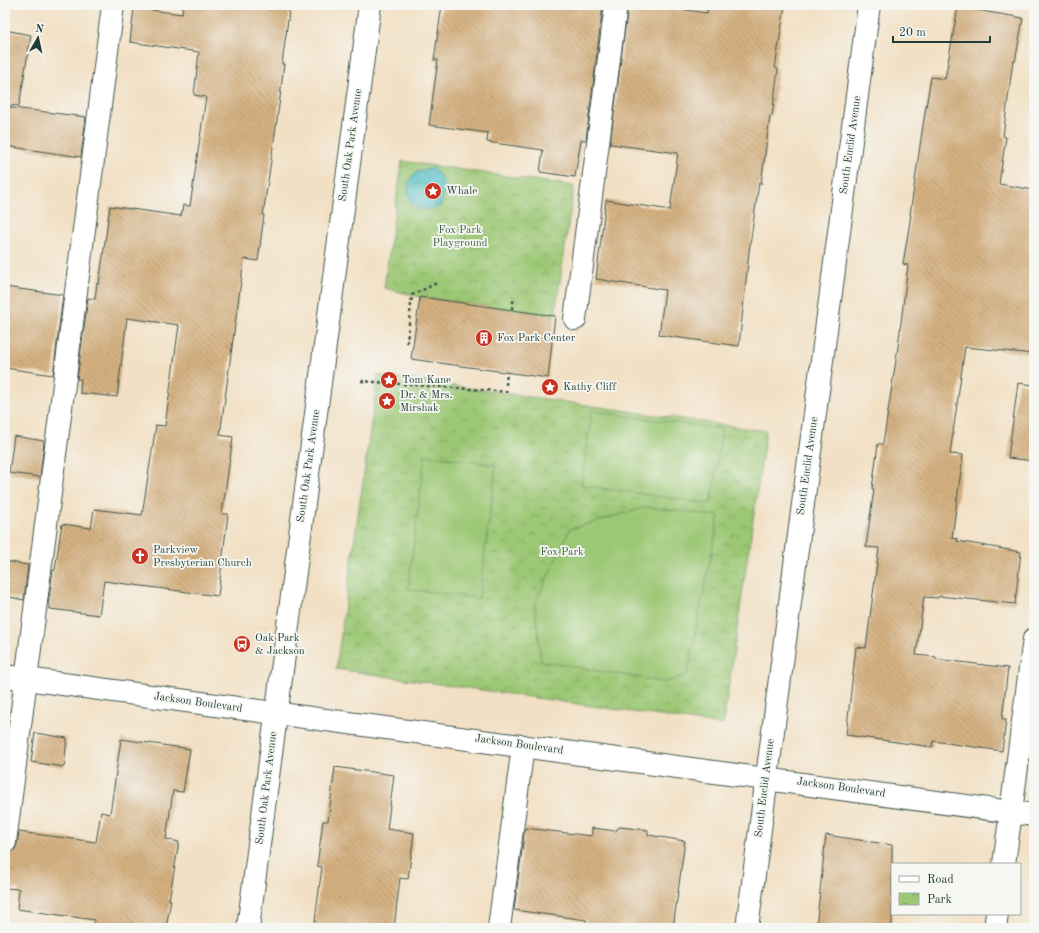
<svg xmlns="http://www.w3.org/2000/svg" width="1039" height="933" viewBox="0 0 1039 933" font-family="'Old Standard TT',serif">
<defs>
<pattern id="park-crowns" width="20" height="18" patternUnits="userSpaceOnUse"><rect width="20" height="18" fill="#9cc875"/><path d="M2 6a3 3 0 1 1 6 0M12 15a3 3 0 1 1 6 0" fill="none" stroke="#7fa461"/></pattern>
<pattern id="water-waves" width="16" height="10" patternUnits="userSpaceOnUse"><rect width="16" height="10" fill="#4ebdc3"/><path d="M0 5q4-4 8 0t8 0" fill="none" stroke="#409b9f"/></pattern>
<pattern id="building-back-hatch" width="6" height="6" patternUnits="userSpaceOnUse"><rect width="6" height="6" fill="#d5b181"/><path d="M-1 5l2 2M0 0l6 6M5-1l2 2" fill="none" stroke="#ac916a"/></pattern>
</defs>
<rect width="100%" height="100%" fill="#f6f6f2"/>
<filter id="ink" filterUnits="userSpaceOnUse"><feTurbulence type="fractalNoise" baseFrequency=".025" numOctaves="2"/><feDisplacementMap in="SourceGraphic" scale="8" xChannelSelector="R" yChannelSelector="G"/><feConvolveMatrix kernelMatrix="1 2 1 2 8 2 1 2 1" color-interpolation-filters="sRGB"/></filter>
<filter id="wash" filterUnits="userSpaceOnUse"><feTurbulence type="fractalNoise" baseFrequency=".012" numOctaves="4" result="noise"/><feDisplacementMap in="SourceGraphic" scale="16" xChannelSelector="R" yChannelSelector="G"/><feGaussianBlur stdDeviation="0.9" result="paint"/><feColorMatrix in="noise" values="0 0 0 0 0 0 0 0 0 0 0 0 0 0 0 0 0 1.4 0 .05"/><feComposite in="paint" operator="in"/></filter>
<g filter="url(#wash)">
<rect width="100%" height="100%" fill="#f2e0c4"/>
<!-- park -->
<g fill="url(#park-crowns)" stroke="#5e8254">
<path d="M402,161L574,186L555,316L421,297L384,288Z"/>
<path d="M378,375L766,431L723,725L336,669Z"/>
</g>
<!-- pitch -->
<g fill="#9cc875" stroke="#5e8254">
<path d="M592,411L722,429L711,504L581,485Z"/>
<path d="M425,455L496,465L479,598L408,589Z"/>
<path d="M647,507L719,516L687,675L664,682L541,661L535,604L570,529Z"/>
</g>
<!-- water -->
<path fill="url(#water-waves)" stroke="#367d7c" d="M433,168C446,181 446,189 441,206C436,207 430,210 425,210C408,209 403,187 413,175C417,170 426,170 433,168Z"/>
<g id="blocks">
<!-- building -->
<g fill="url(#building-back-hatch)">
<path d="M183,5H290L282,64H284L279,106L263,215H264L258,261L244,259L220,435L233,437L222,514H228L218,596L104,581L99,615L50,609V604H48L53,570H55L62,524L91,528L94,509L142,515L156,425L165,426L179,325L127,318L117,397L80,393L81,379H77L88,298L95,299L97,283L99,284L110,206L181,216L183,205L190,206L206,97L194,95L199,52L130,42L134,8L182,14Z"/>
<path d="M442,5H603L586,140H581L575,177L540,172L543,150L487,142L488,133L429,125L438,60H434Z"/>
<path d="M628,5H652L707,13L709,5H785L775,68L778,69L772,116H770L761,184L759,183L749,252L739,346L659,335L665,290L596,279L606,200L670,210L678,153L610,144Z"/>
<path d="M958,7L1023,18L1015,62L1013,61L1003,136L1006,137L999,184L1034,190V354L965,347L950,454L963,455L952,538L958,539L957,541L1021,552L1015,604L939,596L938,598L924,597L916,655L936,657V659L1008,668L1002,719L1006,720L1002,751L933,741L932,747L846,735L856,647L866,648L879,548L866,547L874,489H872L878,444H883L898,347L908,265L903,264L911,215H910L923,125L931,77L945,79Z"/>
<path d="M5,30L31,35L19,106L5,105Z"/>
<path d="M5,107L86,117L81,157L5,146Z"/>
<path d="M5,287L63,295L53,375L5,368Z"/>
<path d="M420,297L555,316L548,378L411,359Z"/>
<path d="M1018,383L1034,385V461L1008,458Z"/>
<path d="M14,436L44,441L40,477L9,473Z"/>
<path d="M5,561L28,565L24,600L5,596Z"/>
<path d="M35,733L67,738L64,767L31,762Z"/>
<path d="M121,739L190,749L183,792L173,791L166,839L179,842L169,900H171L166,928H93L95,920L17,909L19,889L5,888V854L10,853L15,849L17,844L19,832L96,842L101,812L110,814Z"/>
<path d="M335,767L394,775L387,829L414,833L408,879L400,878L394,928H314L322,867L317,866L323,821H328Z"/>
<path d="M619,827L648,830V835L685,841L673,928H585L586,920L514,910L525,828L592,836V828L616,831Z"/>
<path d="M826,835L892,845V928H816Z"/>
</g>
</g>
</g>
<g filter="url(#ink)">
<use href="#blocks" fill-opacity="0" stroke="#3f554a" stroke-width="1"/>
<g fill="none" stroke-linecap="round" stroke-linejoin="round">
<!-- minor casing -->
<g stroke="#3f554a" stroke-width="24">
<g id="minor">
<path d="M575,319L616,5"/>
<path d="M5,676L230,707L1034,815"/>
<path d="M5,842L113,5"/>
<path d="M1004,864L1034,639"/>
<path d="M248,928L370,5"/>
<path d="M499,928L523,746"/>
<path d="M747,928L869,5"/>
<path d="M995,928L997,914"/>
</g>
</g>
<!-- path -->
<g stroke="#3f554a" stroke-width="2.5" stroke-dasharray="3 3" stroke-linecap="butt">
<path d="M512,309L514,296"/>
<path d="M407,343L412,295L437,283"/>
<path d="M361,381L509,392"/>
<path d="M506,385L507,372"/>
</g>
<!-- minor -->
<use href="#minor" stroke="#fff" stroke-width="22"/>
</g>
</g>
<!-- icons -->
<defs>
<g id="sight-disc" transform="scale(0.9)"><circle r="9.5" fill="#c8321e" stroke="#f6f6f2"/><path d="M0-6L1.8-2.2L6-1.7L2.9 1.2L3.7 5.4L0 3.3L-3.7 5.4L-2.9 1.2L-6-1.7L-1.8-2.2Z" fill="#fff"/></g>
<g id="building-disc" transform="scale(0.9)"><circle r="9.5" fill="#c8321e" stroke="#f6f6f2"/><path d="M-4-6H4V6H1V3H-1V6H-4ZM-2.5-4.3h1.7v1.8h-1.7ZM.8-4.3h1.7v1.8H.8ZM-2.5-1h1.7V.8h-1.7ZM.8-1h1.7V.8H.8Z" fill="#fff"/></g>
<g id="church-disc" transform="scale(0.9)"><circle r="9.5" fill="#c8321e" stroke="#f6f6f2"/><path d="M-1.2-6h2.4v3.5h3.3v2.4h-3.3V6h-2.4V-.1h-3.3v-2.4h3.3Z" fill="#fff"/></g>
<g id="bus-disc" transform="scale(0.9)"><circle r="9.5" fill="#c8321e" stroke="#f6f6f2"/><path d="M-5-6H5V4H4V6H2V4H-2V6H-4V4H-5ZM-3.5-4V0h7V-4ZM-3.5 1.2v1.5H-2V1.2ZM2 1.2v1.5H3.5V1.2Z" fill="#fff"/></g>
</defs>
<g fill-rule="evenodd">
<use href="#sight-disc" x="433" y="191"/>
<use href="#building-disc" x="484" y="338"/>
<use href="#sight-disc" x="389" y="380"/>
<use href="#sight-disc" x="550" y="387"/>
<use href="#sight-disc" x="387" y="401"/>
<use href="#church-disc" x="140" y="556"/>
<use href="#bus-disc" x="242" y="644"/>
</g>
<g text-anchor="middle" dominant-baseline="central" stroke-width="3.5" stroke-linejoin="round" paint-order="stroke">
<!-- street labels -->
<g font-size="11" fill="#1f3d34" stroke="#f6f6f2">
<text transform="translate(351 145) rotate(-82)">South Oak Park Avenue</text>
<text transform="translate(851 145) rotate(-82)">South Euclid Avenue</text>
<text transform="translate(309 466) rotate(-82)">South Oak Park Avenue</text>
<text transform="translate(808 466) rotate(-82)">South Euclid Avenue</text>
<text transform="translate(198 703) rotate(8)">Jackson Boulevard</text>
<text transform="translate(519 745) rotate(8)">Jackson Boulevard</text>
<text transform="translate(267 788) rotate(-83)">South Oak Park Avenue</text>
<text transform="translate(765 788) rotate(-83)">South Euclid Avenue</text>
<text transform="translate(841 788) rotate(8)">Jackson Boulevard</text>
</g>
<!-- poi labels -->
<g font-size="11" fill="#1f3d34" stroke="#f6f6f2" text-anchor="start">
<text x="446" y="191">Whale</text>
<text x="497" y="338">Fox Park Center</text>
<text x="402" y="380">Tom Kane</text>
<text x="563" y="387">Kathy Cliff</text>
<text x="400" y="395">Dr. &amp; Mrs.<tspan x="400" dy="13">Mirshak</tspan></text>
<text x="153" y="550">Parkview<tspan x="153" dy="13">Presbyterian Church</tspan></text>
<text x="255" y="638">Oak Park<tspan x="255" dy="13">&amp; Jackson</tspan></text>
</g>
<!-- park labels -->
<g font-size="11" fill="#3e6044" stroke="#f6f6f2">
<text x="460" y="230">Fox Park<tspan x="460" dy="13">Playground</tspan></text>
<text x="562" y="552">Fox Park</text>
</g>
</g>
<!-- margin -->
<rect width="1039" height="933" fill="none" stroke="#f6f6f2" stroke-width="20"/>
<!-- legend -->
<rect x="891" y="863" width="130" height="52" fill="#f6f6f2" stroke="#a0aca6"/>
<rect x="899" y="876" width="20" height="6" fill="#ffffff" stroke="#a0aca6"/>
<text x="927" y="883" font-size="12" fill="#1f3d34">Road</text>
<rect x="899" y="893" width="20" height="12" fill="url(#park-crowns)" stroke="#a0aca6"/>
<text x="927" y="903" font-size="12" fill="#1f3d34">Park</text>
<!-- north arrow -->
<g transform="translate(38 38) rotate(9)" stroke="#f6f6f2" stroke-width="3" paint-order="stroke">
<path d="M0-3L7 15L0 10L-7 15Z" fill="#1f3d34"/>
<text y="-6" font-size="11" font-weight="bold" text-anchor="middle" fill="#1f3d34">N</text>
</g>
<!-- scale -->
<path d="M893 36v6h97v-6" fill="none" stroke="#1f3d34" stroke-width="2"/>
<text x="899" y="36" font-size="12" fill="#1f3d34" stroke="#f6f6f2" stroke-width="3" paint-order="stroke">20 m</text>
</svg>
